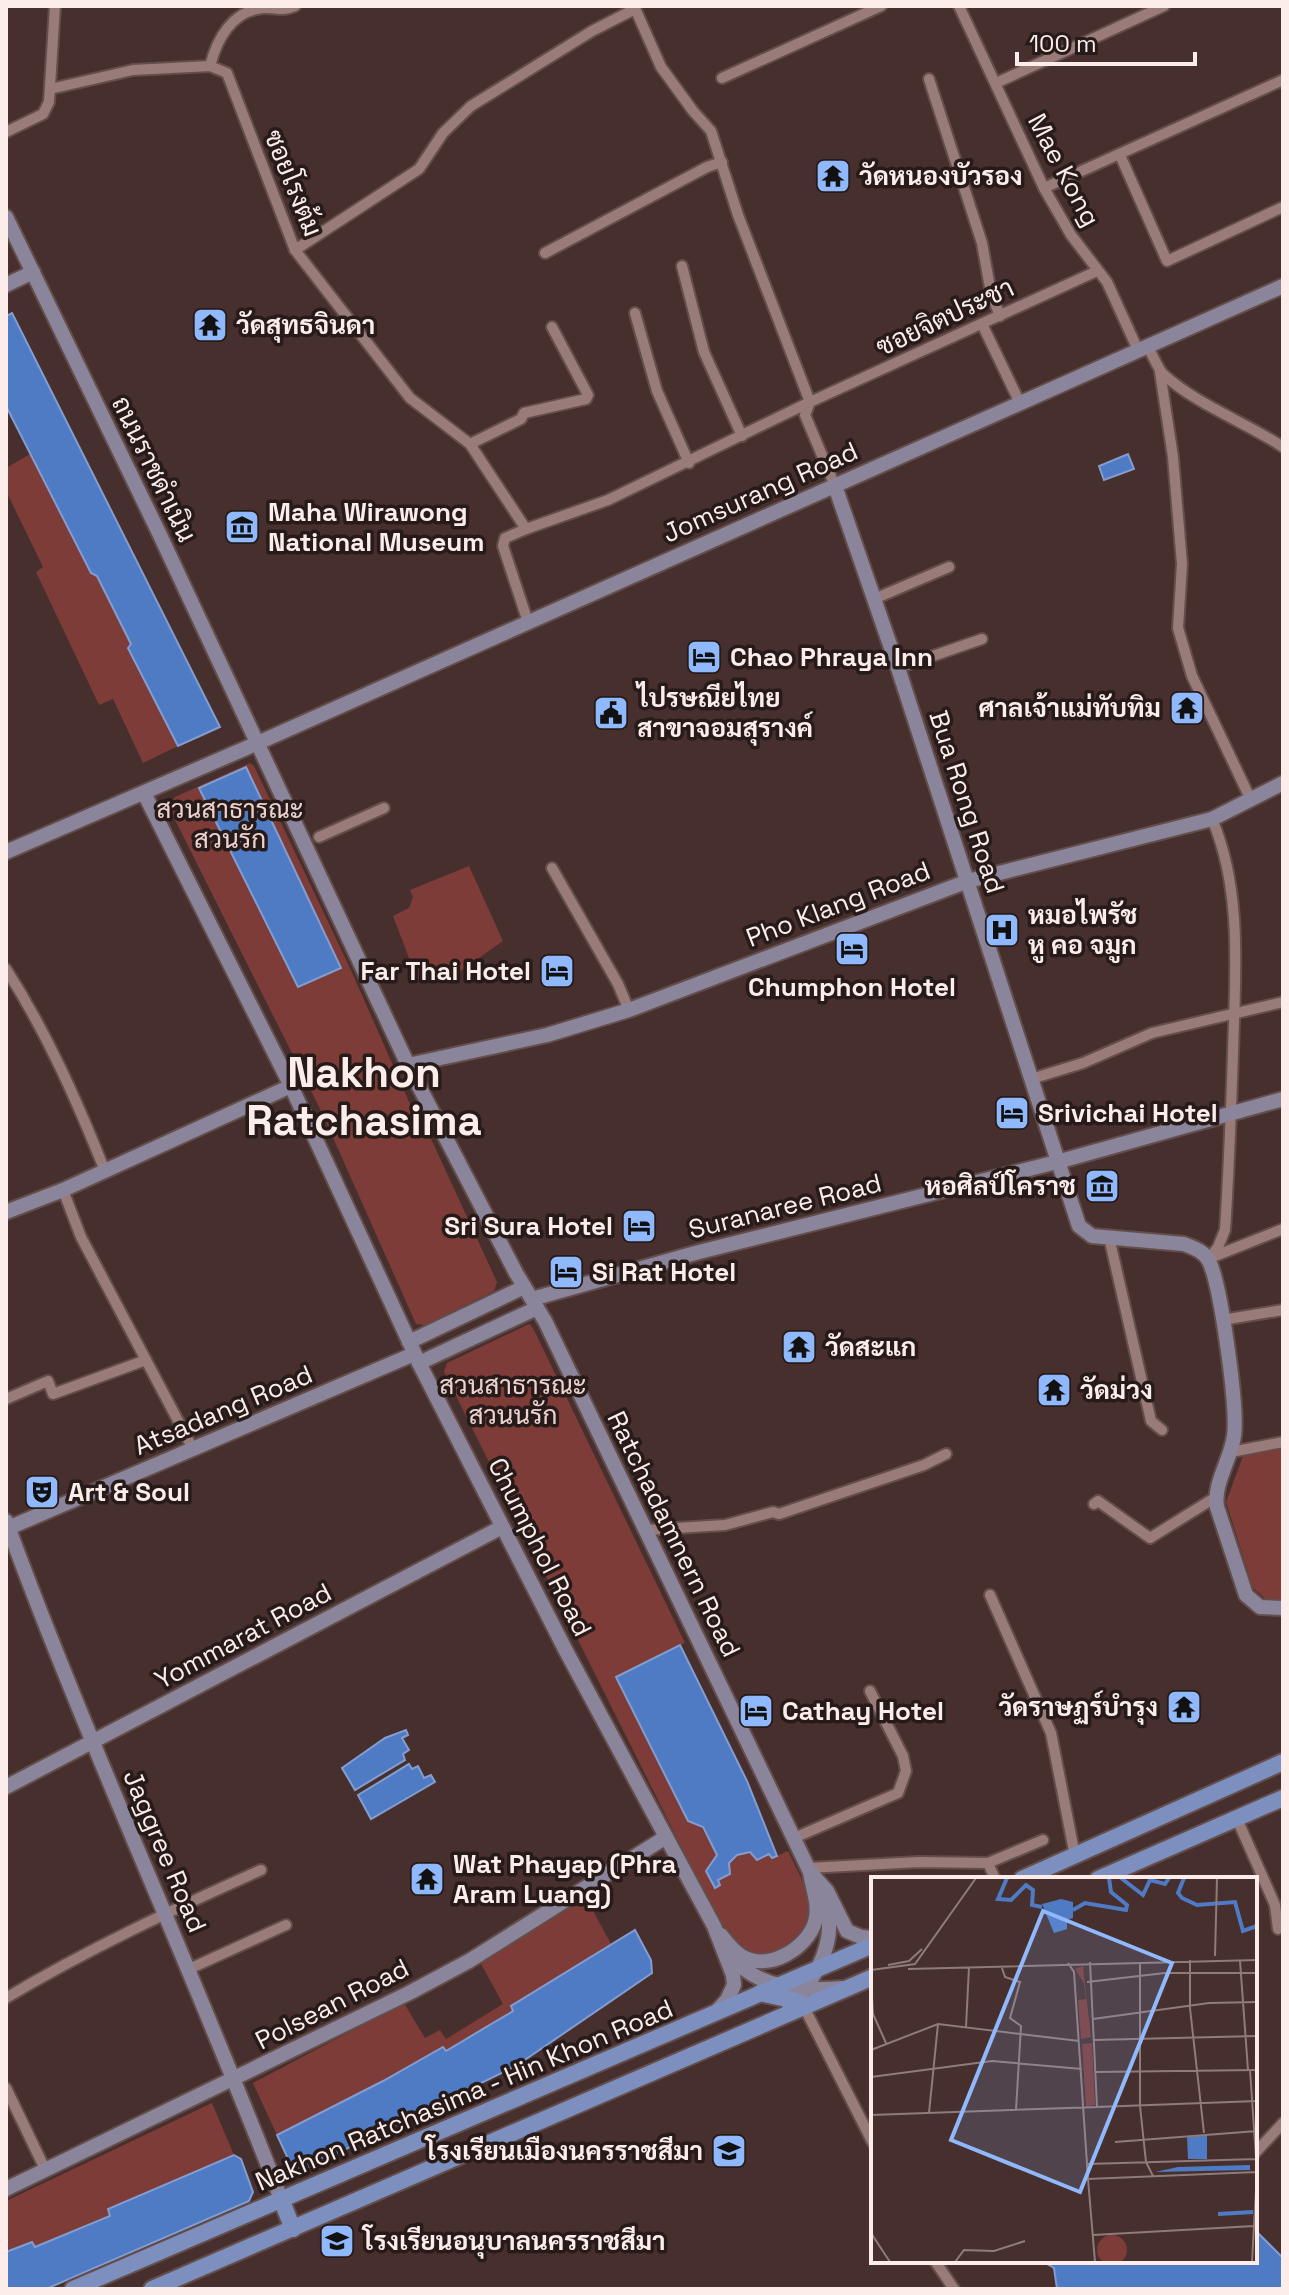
<svg xmlns="http://www.w3.org/2000/svg" width="1289" height="2295" viewBox="0 0 1289 2295" font-family="'Space Grotesk',Sarabun,sans-serif">
<rect width="100%" height="100%" fill="#472f2d"/>
<!-- green -->
<g fill="#7d3c37">
<path d="M30,454L91,573L97,576L131,644L128,648L178,746L143,763L113,699L99,705L36,572L43,567L6,491V468Z"/>
<path d="M250,763L254,766L350,968L410,1104H415L497,1282L494,1291L425,1325L416,1324L322,1113L168,806L175,797Z"/>
<path d="M469,866L503,941L459,972L417,979L393,916L409,908L413,897L410,890Z"/>
<path d="M529,1324L533,1328L685,1643L616,1677L717,1855L707,1871L718,1880C726,1871 730,1854 744,1852C751,1851 761,1854 770,1854L772,1858L788,1851C805,1886 833,1930 781,1950C769,1955 758,1958 745,1952C726,1943 706,1893 695,1874L444,1372L447,1363Z"/>
<path d="M1283,1447V1600L1268,1601L1253,1588L1226,1502L1243,1456Z"/>
<path d="M585,1896L611,1944L511,2006L513,2010L446,2051L443,2047L383,2081L277,2135L253,2083L404,2003L425,2038L440,2030L446,2039L503,2004L480,1962Z"/>
<path d="M212,2103L234,2155L108,2209L111,2216L34,2247L31,2242L6,2252V2201Z"/>
</g>
<!-- water -->
<g fill="#4f7bc5" stroke="#839dd0" stroke-width="2">
<path d="M12,313L220,727L178,746L128,648L131,644L97,576L91,573L6,406V316Z"/>
<path d="M1128,454L1134,469L1104,480L1099,466Z"/>
<path d="M246,767L341,968L298,987L199,788Z"/>
<path d="M680,1645L747,1781L777,1856L772,1858L769,1854L757,1860L750,1852L737,1855L729,1863L730,1874L718,1880L720,1885L715,1888L706,1871L717,1855L703,1827L688,1821L616,1677Z"/>
<path d="M406,1730L408,1735L402,1738L409,1750L403,1754L405,1760L355,1790L342,1768L385,1738Z"/>
<path d="M409,1764L412,1769L418,1766L424,1778L431,1775L435,1782L371,1819L358,1795Z"/>
<path d="M635,1930L651,1960L652,1973L516,2066L295,2174L277,2135L383,2081L443,2047L446,2051L513,2011L511,2006Z"/>
<path d="M234,2155L241,2159L253,2192L249,2201L46,2289H6V2252L32,2242L35,2247L110,2216L108,2209Z"/>
<path d="M1255,2230L1283,2258V2289H1057L1054,2268L1042,2261H1255Z"/>
</g>
<g fill="none" stroke-linecap="round" stroke-linejoin="round">
<!-- street casing -->
<g stroke="#634e4c" stroke-width="14">
<g id="street">
<path d="M634,6L661,67L693,111L711,131L738,215L810,402L805,415L835,486"/>
<path d="M959,6L1044,188L1071,235L1107,282L1138,350"/>
<path d="M210,66C217,39 232,11 263,8C277,7 280,12 295,6"/>
<path d="M722,78L881,6"/>
<path d="M929,79L982,243L991,293L1000,316"/>
<path d="M996,83L1164,6"/>
<path d="M50,89L133,70L210,66L227,73L295,250L410,398L470,444L526,529L608,500L810,402L1097,271"/>
<path d="M6,132L43,114L49,102L55,6"/>
<path d="M1120,155L1167,261L1283,207"/>
<path d="M1044,188L1283,80"/>
<path d="M295,250L419,169L443,133L471,106L592,31L635,9"/>
<path d="M545,253L707,167L722,162"/>
<path d="M682,266L704,352L742,436"/>
<path d="M635,313L657,391L689,463"/>
<path d="M982,324L1020,403"/>
<path d="M1147,346C1153,355 1157,367 1163,374C1197,405 1245,422 1283,447"/>
<path d="M1160,372L1173,457L1182,564L1178,628L1192,676L1251,800"/>
<path d="M470,444L521,419L524,413L586,399L588,395L552,327"/>
<path d="M526,529L505,538L503,546L528,622"/>
<path d="M874,599L949,567"/>
<path d="M898,668L982,639"/>
<path d="M319,837L384,808"/>
<path d="M552,868L618,984L629,1010"/>
<path d="M6,969C47,1033 77,1101 105,1171"/>
<path d="M1031,1079L1083,1063L1152,1033L1283,1002"/>
<path d="M63,1190L81,1237L193,1449"/>
<path d="M1109,1237L1151,1421L1162,1430"/>
<path d="M1210,1258L1283,1229"/>
<path d="M1209,1259L1218,1247L1225,1230C1229,1171 1231,1112 1233,1053C1235,977 1243,891 1212,819"/>
<path d="M1222,1320L1283,1310"/>
<path d="M6,1399L48,1381L53,1394L146,1360"/>
<path d="M1231,1452L1283,1442"/>
<path d="M1094,1504L1098,1501L1150,1538L1216,1497"/>
<path d="M645,1530L725,1525L773,1512L779,1514L924,1465L946,1454"/>
<path d="M990,1595L1051,1733L1075,1856"/>
<path d="M1237,1819L1275,1905L1278,1929"/>
<path d="M794,1838L898,1793L906,1771L903,1756L870,1691"/>
<path d="M988,1863L995,1879"/>
<path d="M808,1868L919,1862L988,1863L1043,1840"/>
<path d="M189,1969L286,1925"/>
<path d="M6,1998C88,1949 174,1909 261,1870"/>
<path d="M804,2007L873,2143"/>
<path d="M6,2088L46,2171"/>
<path d="M1255,2153L1283,2123"/>
<path d="M935,2261L954,2289"/>
</g>
</g>
<!-- secondary casing -->
<g stroke="#634e4c" stroke-width="18">
<g id="secondary">
<path d="M6,217L159,533L408,1065L516,1273L545,1321L810,1872L827,1891L847,1931L861,1937L873,1938"/>
<path d="M6,285L33,272"/>
<path d="M835,486L898,668L1079,1226L1092,1236L1184,1244C1194,1248 1204,1251 1209,1261C1221,1286 1238,1408 1234,1436C1231,1459 1213,1484 1217,1507L1246,1595L1260,1607L1283,1608"/>
<path d="M144,793L291,1086L419,1363L566,1651L714,1926L733,1975L734,1985L727,2000L716,2012"/>
<path d="M6,852L244,749L1283,286"/>
<path d="M408,1065L547,1035L629,1010L968,881L1212,819L1283,783"/>
<path d="M6,1212L63,1190L291,1086"/>
<path d="M532,1299L699,1252L1057,1162L1283,1099"/>
<path d="M409,1342L524,1287"/>
<path d="M419,1363L537,1308"/>
<path d="M6,1521C90,1750 194,1972 281,2199"/>
<path d="M6,1529L414,1354"/>
<path d="M6,1787L502,1527"/>
<path d="M721,1935C727,1943 734,1952 743,1957C770,1971 807,1948 815,1922C820,1905 812,1888 810,1872"/>
<path d="M730,1954C756,1990 803,1991 843,1988"/>
<path d="M789,2008C815,1981 840,1938 824,1901"/>
<path d="M6,2189L409,1993L469,1961L666,1837"/>
</g>
</g>
<!-- primary casing -->
<g stroke="#634e4c" stroke-width="20">
<g id="primary">
<path d="M1022,1879L1283,1762"/>
<path d="M1098,1879L1283,1798"/>
<path d="M760,1993L796,2001L804,2007"/>
<path d="M281,2199L293,2229"/>
<path d="M73,2289L873,1945"/>
<path d="M152,2289L873,1977"/>
</g>
</g>
<!-- street -->
<use href="#street" stroke="#997c79" stroke-width="10"/>
<!-- secondary -->
<use href="#secondary" stroke="#8b859c" stroke-width="14"/>
<!-- primary -->
<use href="#primary" stroke="#7c8fbf" stroke-width="16"/>
</g>
<!-- icons -->
<defs>
<g id="temple-square" transform="scale(1.8)"><rect x="-9" y="-9" width="18" height="18" rx="4" fill="#8fb8fd" stroke="#261b19"/><path d="M0-6L5-2H3V0L6.5 2.5H4V6H1.5V3h-3V6H-4V2.5H-6.5L-3 0V-2H-5Z" fill="#111"/></g>
<g id="museum-square" transform="scale(1.8)"><rect x="-9" y="-9" width="18" height="18" rx="4" fill="#8fb8fd" stroke="#261b19"/><path d="M0-6L6-3V-2H-6V-3ZM-5-1h2V3h-2ZM-1-1h2V3h-2ZM3-1h2V3H3ZM-6 4H6V6H-6Z" fill="#111"/></g>
<g id="hotel-square" transform="scale(1.8)"><rect x="-9" y="-9" width="18" height="18" rx="4" fill="#8fb8fd" stroke="#261b19"/><path d="M-6-4.5h1.5V1H6V5H4.5V3h-9V5H-6ZM-4 0a1.8 1.8 0 1 1 3.6 0ZM.5 0V-2.5h3Q6-2.5 6 0Z" fill="#111"/></g>
<g id="civic-square" transform="scale(1.8)"><rect x="-9" y="-9" width="18" height="18" rx="4" fill="#8fb8fd" stroke="#261b19"/><path d="M-.6-6.5H3V-4.5H.6V-3L4-1V1h2V6H-6V1h2V-1L-.6-3ZM-1.2 2.5V6h2.4V2.5Z" fill="#111"/></g>
<g id="hospital-square" transform="scale(1.8)"><rect x="-9" y="-9" width="18" height="18" rx="4" fill="#8fb8fd" stroke="#261b19"/><path d="M-5-5h3v3.5h4V-5h3V5h-3V1.5h-4V5h-3Z" fill="#111"/></g>
<g id="theatre-square" transform="scale(1.8)"><rect x="-9" y="-9" width="18" height="18" rx="4" fill="#8fb8fd" stroke="#261b19"/><path d="M-5-5.5Q0-4 5-5.5V0Q5 5 0 6Q-5 5-5 0ZM-3.3-2.5H-1v1.5H-3.3ZM1-2.5H3.3v1.5H1ZM-2.8 1Q0 5.5 2.8 1Z" fill="#111"/></g>
<g id="school-square" transform="scale(1.8)"><rect x="-9" y="-9" width="18" height="18" rx="4" fill="#8fb8fd" stroke="#261b19"/><path d="M0-5L7-2L0 1L-7-2ZM-4 1L0 2.5L4 1V4Q0 6-4 4Z" fill="#111"/></g>
</defs>
<g fill-rule="evenodd">
<use href="#temple-square" x="833" y="176"/>
<use href="#temple-square" x="210" y="325"/>
<use href="#museum-square" x="242" y="527"/>
<use href="#hotel-square" x="704" y="657"/>
<use href="#temple-square" x="1187" y="708"/>
<use href="#civic-square" x="611" y="713"/>
<use href="#hospital-square" x="1002" y="930"/>
<use href="#hotel-square" x="852" y="949"/>
<use href="#hotel-square" x="557" y="971"/>
<use href="#hotel-square" x="1012" y="1113"/>
<use href="#museum-square" x="1102" y="1186"/>
<use href="#hotel-square" x="639" y="1226"/>
<use href="#hotel-square" x="566" y="1272"/>
<use href="#temple-square" x="799" y="1347"/>
<use href="#temple-square" x="1054" y="1390"/>
<use href="#theatre-square" x="42" y="1492"/>
<use href="#temple-square" x="1184" y="1707"/>
<use href="#hotel-square" x="756" y="1711"/>
<use href="#temple-square" x="427" y="1879"/>
<use href="#school-square" x="729" y="2151"/>
<use href="#school-square" x="337" y="2241"/>
</g>
<g text-anchor="middle" dominant-baseline="central" stroke-width="7" stroke-linejoin="round" paint-order="stroke">
<!-- street labels -->
<g font-size="26" fill="#fcecea" stroke="#261b19">
<text transform="translate(1064 170) rotate(62)">Mae Kong</text>
<text transform="translate(293 183) rotate(68)">ซอยโรงต้ม</text>
<text transform="translate(945 317) rotate(-25)">ซอยจิตประชา</text>
<text transform="translate(154 469) rotate(64)">ถนนราชดำเนิน</text>
<text transform="translate(760 492) rotate(-24)">Jomsurang Road</text>
<text transform="translate(967 802) rotate(72)">Bua Rong Road</text>
<text transform="translate(838 904) rotate(-21)">Pho Klang Road</text>
<text transform="translate(785 1206) rotate(-14)">Suranaree Road</text>
<text transform="translate(223 1410) rotate(-23)">Atsadang Road</text>
<text transform="translate(674 1534) rotate(64)">Ratchadamnern Road</text>
<text transform="translate(540 1547) rotate(63)">Chumphol Road</text>
<text transform="translate(243 1636) rotate(-28)">Yommarat Road</text>
<text transform="translate(165 1851) rotate(67)">Jaggree Road</text>
<text transform="translate(332 2004) rotate(-27)">Polsean Road</text>
<text transform="translate(464 2095) rotate(-23)">Nakhon Ratchasima - Hin Khon Road</text>
</g>
<!-- poi labels -->
<g font-size="26" font-weight="bold" fill="#fcecea" stroke="#261b19" text-anchor="start">
<text x="859" y="176">วัดหนองบัวรอง</text>
<text x="236" y="325">วัดสุทธจินดา</text>
<text x="268" y="512">Maha Wirawong<tspan x="268" dy="30">National Museum</tspan></text>
<text x="730" y="657">Chao Phraya Inn</text>
<text x="637" y="698">ไปรษณียไทย<tspan x="637" dy="30">สาขาจอมสุรางค์</tspan></text>
<text x="1161" y="708" text-anchor="end">ศาลเจ้าแม่ทับทิม</text>
<text x="1028" y="915">หมอไพรัช<tspan x="1028" dy="30">หู คอ จมูก</tspan></text>
<text x="531" y="971" text-anchor="end">Far Thai Hotel</text>
<text x="852" y="987" text-anchor="middle">Chumphon Hotel</text>
<text x="1038" y="1113">Srivichai Hotel</text>
<text x="1076" y="1186" text-anchor="end">หอศิลป์โคราช</text>
<text x="613" y="1226" text-anchor="end">Sri Sura Hotel</text>
<text x="592" y="1272">Si Rat Hotel</text>
<text x="825" y="1347">วัดสะแก</text>
<text x="1080" y="1390">วัดม่วง</text>
<text x="68" y="1492">Art &amp; Soul</text>
<text x="1158" y="1707" text-anchor="end">วัดราษฏร์บำรุง</text>
<text x="782" y="1711">Cathay Hotel</text>
<text x="453" y="1864">Wat Phayap (Phra<tspan x="453" dy="30">Aram Luang)</tspan></text>
<text x="703" y="2151" text-anchor="end">โรงเรียนเมืองนครราชสีมา</text>
<text x="363" y="2241">โรงเรียนอนุบาลนครราชสีมา</text>
</g>
<!-- park labels -->
<g font-size="26" fill="#edd2cf" stroke="#261b19">
<text x="230" y="809">สวนสาธารณะ<tspan x="230" dy="30">สวนรัก</tspan></text>
<text x="513" y="1385">สวนสาธารณะ<tspan x="513" dy="30">สวนนรัก</tspan></text>
</g>
<!-- town labels -->
<g font-size="42" font-weight="bold" fill="#fcecea" stroke="#261b19">
<text x="364" y="1072">Nakhon<tspan x="364" dy="48">Ratchasima</tspan></text>
</g>
</g>
<!-- overview -->
<g transform="translate(871 1877)">
<rect width="386" height="386" fill="#472f2d"/>
<path d="M212,89L220,160L210,162L207,123L215,122L213,106L204,92ZM221,166L224,228L215,229L211,167ZM226 373a15 15 0 1 1 30 0a15 15 0 1 1-30 0Z" fill="#7d3c37"/>
<path d="M190,22L202,25V41L196,43V52L183,56L171,27ZM336,258V282H317L316,259ZM379,288V293L284,295L307,290Z" fill="#4f7bc5"/>
<path fill="none" stroke="#4f7bc5" stroke-width="4" d="M136,1L127,22L140,23L155,8L162,13L161,28L171,30M250,1L272,18L279,3L294,7L298,1M313,1L307,16L311,21L326,28L364,25L372,54L386,49M202,33L214,26L255,33L256,28L240,15L238,1M347,337L382,335"/>
<path fill="none" stroke="#8f7b79" stroke-width="2" d="M344,79L346,1M319,83V131L333,256M369,84L377,193M197,86L203,95L217,302L386,295M269,87V229L275,285L282,299M17,88L38,84L51,72M131,91L134,100L149,105L139,141L150,149L145,233M37,92L386,83M0,93L44,87L105,1M0,104L2,137L15,166M216,105L294,96H386M222,142L338,126L386,125M95,150L98,90M222,163L386,159M0,173L67,147L208,164M379,193L386,295L381,385M225,195L386,193M0,200L121,184L211,192M226,230L386,224M58,236L67,147M0,238L226,230L219,85M244,265L386,254M216,287L386,282M217,302L224,385M0,356L19,385M222,358L383,349M84,385L93,373L123,374L154,364"/>
<path fill="#8fb8fd" fill-opacity="0.15" stroke="#8fb8fd" stroke-width="4" d="M172,34L301,86L209,315L80,263Z"/>
<rect width="386" height="386" fill="none" stroke="#fcecea" stroke-width="4"/>
</g>
<!-- border -->
<rect width="1289" height="2295" fill="none" stroke="#fcecea" stroke-width="16"/>
<!-- scale -->
<path d="M1017 52v12h178v-12" fill="none" stroke="#fcecea" stroke-width="4"/>
<text x="1029" y="52" font-size="24" fill="#fcecea" stroke="#261b19" stroke-width="6" paint-order="stroke">100 m</text>
</svg>
